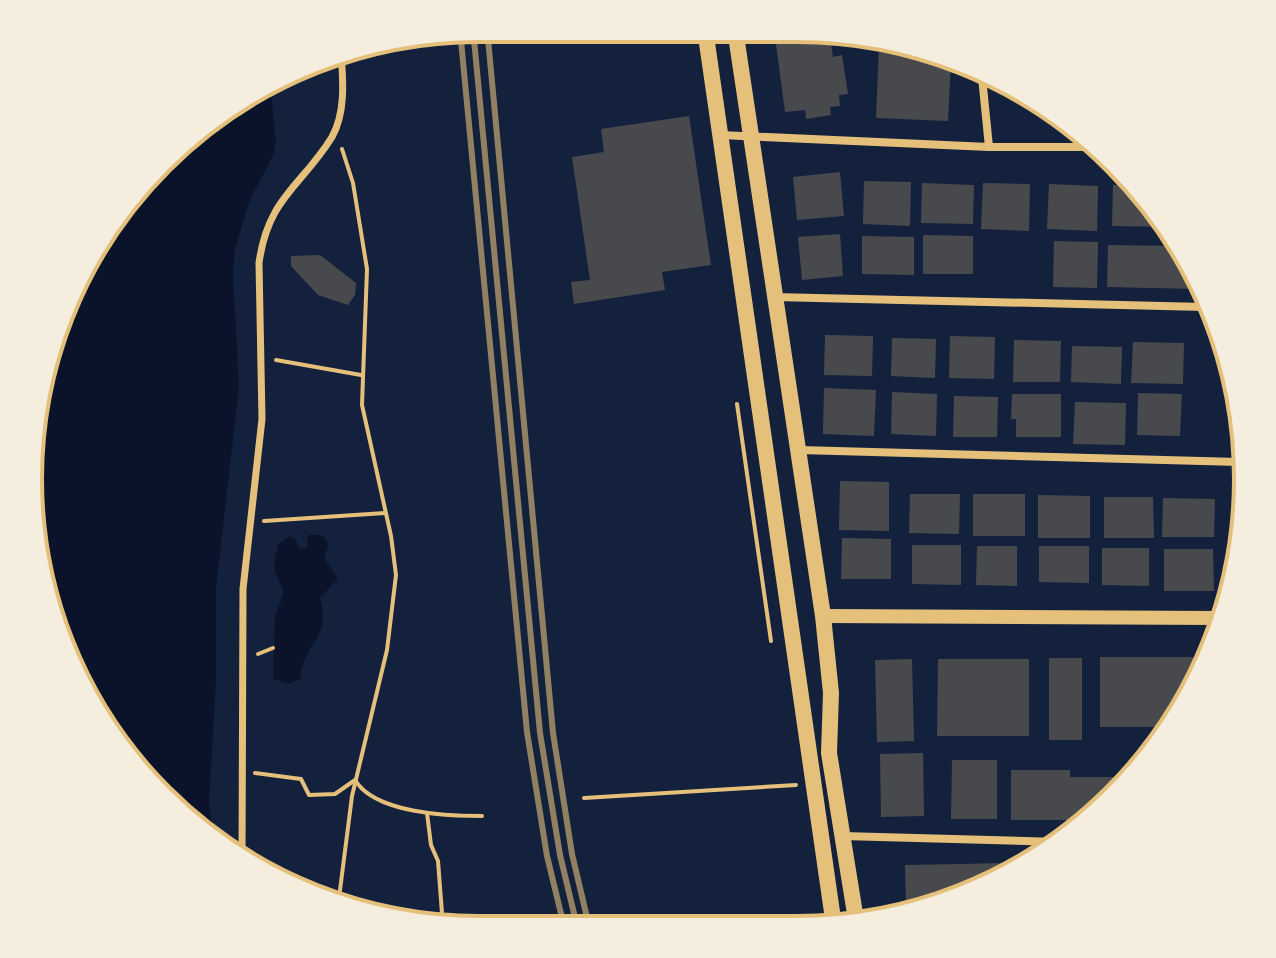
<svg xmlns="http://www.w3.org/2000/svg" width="1276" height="958" viewBox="0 0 1276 958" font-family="'Work Sans',sans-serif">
<rect width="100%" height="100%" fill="#14213d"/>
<!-- water -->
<g fill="#0b132b">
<path d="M270,82L276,142L273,156L250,199L235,249L233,275L239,387L216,588V681L209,803L213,838L160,798L104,730L52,624L29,508L37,391L75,279L140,181L253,89Z"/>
<path d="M308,535H322L329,545L324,558L338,579L320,598C333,636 304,642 300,679L290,684L273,679L275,617L284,592C274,571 272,568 278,544L290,536L295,538L300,549L307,548Z"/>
</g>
<!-- building -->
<g fill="#48494c">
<path d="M774,29H822L824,45L831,44L833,57L842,55L848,94L839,95L840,106L830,107L831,115L806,119L805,110L785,112Z"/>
<path d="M879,46L924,48L951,61L948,121L876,118Z"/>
<path d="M689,116L711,265L662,272L665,290L574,304L571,282L590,280L572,157L604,152L601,129Z"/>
<path d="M840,172L844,216L797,220L793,177Z"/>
<path d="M864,181L911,182L910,226L863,224Z"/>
<path d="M922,183L974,185L973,224L921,223Z"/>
<path d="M983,183L1030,184L1029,231L981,229Z"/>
<path d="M1049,184L1098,186L1097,231L1047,229Z"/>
<path d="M1113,185L1132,186L1171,227L1112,226Z"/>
<path d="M840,234L843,276L802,280L798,237Z"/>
<path d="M923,235L973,236V274H923Z"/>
<path d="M862,236L914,237V275L862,274Z"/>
<path d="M1054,241L1098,242L1097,288L1053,287Z"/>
<path d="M1108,245L1179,246L1197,289L1107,287Z"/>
<path d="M320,255L356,283L355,295L348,305L318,295L291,266V256Z"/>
<path d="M825,335L873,336L872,376L824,375Z"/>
<path d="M950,336L995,337L994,379L949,378Z"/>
<path d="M892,338L936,339L935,378L891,376Z"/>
<path d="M1014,340L1061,341L1060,382H1013Z"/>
<path d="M1133,342L1184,343L1183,384L1131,383Z"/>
<path d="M1072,346L1122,347L1121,384L1071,382Z"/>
<path d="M824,388L876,390L874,436L823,434Z"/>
<path d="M892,392L937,394L936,436L891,434Z"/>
<path d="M1138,393L1182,394L1180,436L1137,435Z"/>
<path d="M1012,394H1061V437H1016V419H1011Z"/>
<path d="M954,396L998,397L997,437H953Z"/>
<path d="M1075,402L1126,403L1125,445L1073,444Z"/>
<path d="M840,481L889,482V531L839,530Z"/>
<path d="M910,494H960L959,534L909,533Z"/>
<rect x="973" y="494" width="52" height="42"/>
<path d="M1038,495L1090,496V538H1038Z"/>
<path d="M1104,497H1153L1154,538H1104Z"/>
<path d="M1163,498L1215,499L1214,537H1162Z"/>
<path d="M842,538L891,539V579H841Z"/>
<path d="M912,545H961V585L912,584Z"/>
<path d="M977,546H1017V586L976,585Z"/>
<path d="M1039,546H1089V583L1039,582Z"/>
<path d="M1102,548H1149V586L1102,585Z"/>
<path d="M1164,549H1213L1214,591H1164Z"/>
<path d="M1100,657H1202L1173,727H1100Z"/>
<rect x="1049" y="658" width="33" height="82"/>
<path d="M912,659L914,741L877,742L875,660Z"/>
<path d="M938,659H1029V736H937Z"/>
<path d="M923,753L924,816L881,817L880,754Z"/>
<path d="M952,760H997V819H951Z"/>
<path d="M1011,770H1070V777H1125L1081,820H1011Z"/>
<path d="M1008,863V873L942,906L906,908L905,865Z"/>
</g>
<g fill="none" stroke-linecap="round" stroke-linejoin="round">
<!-- path -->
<g stroke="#e5c07b" stroke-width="4">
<path d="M276,360L361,375"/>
<path d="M737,404L771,641"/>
<path d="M264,521L385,513"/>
<path d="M258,654L273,648"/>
<path d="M255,773L301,779L309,795L335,794L355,780C375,813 447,816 482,816"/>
<path d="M584,798L796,785"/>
<path d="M427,813L431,845L438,861L443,926"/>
<path d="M339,898L352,796L387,650L396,575L391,536L362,405L367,269L353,183L342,149"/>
</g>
<!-- pedestrian -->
<path stroke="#e5c07b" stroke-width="7" d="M242,861L243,589L262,419L259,263C268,197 302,186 332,137C346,112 343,79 341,52"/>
<!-- minor -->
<g stroke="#e5c07b" stroke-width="8">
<path d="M982,77L989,147"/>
<path d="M720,135L989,147H1096"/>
<path d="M774,297L1205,307"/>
<path d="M799,450L1239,462"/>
<path d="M842,836L1059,842"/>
</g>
<!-- tertiary -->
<path stroke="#e5c07b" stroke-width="14" d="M823,616L1218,618"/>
<!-- secondary -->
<g stroke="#e5c07b" stroke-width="16">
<path d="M705,29L834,926"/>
<path d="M735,29L823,616L831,693L829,753L857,926"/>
</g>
<!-- rail -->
<g stroke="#918062" stroke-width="6">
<path d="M487,28L553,733L572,854L589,926"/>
<path d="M473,29L540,733L560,855L577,926"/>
<path d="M460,30L527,732L547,856L564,926"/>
</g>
</g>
<!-- crop -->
<path d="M0 0H1276V958H0ZM479 42H797A437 437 0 0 1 1234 479V479A437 437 0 0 1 797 916H479A437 437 0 0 1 42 479V479A437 437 0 0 1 479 42Z" fill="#f5edde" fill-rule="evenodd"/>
<path fill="none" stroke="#e5c07b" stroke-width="4" d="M479 42H797A437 437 0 0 1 1234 479V479A437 437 0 0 1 797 916H479A437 437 0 0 1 42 479V479A437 437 0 0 1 479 42Z"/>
</svg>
